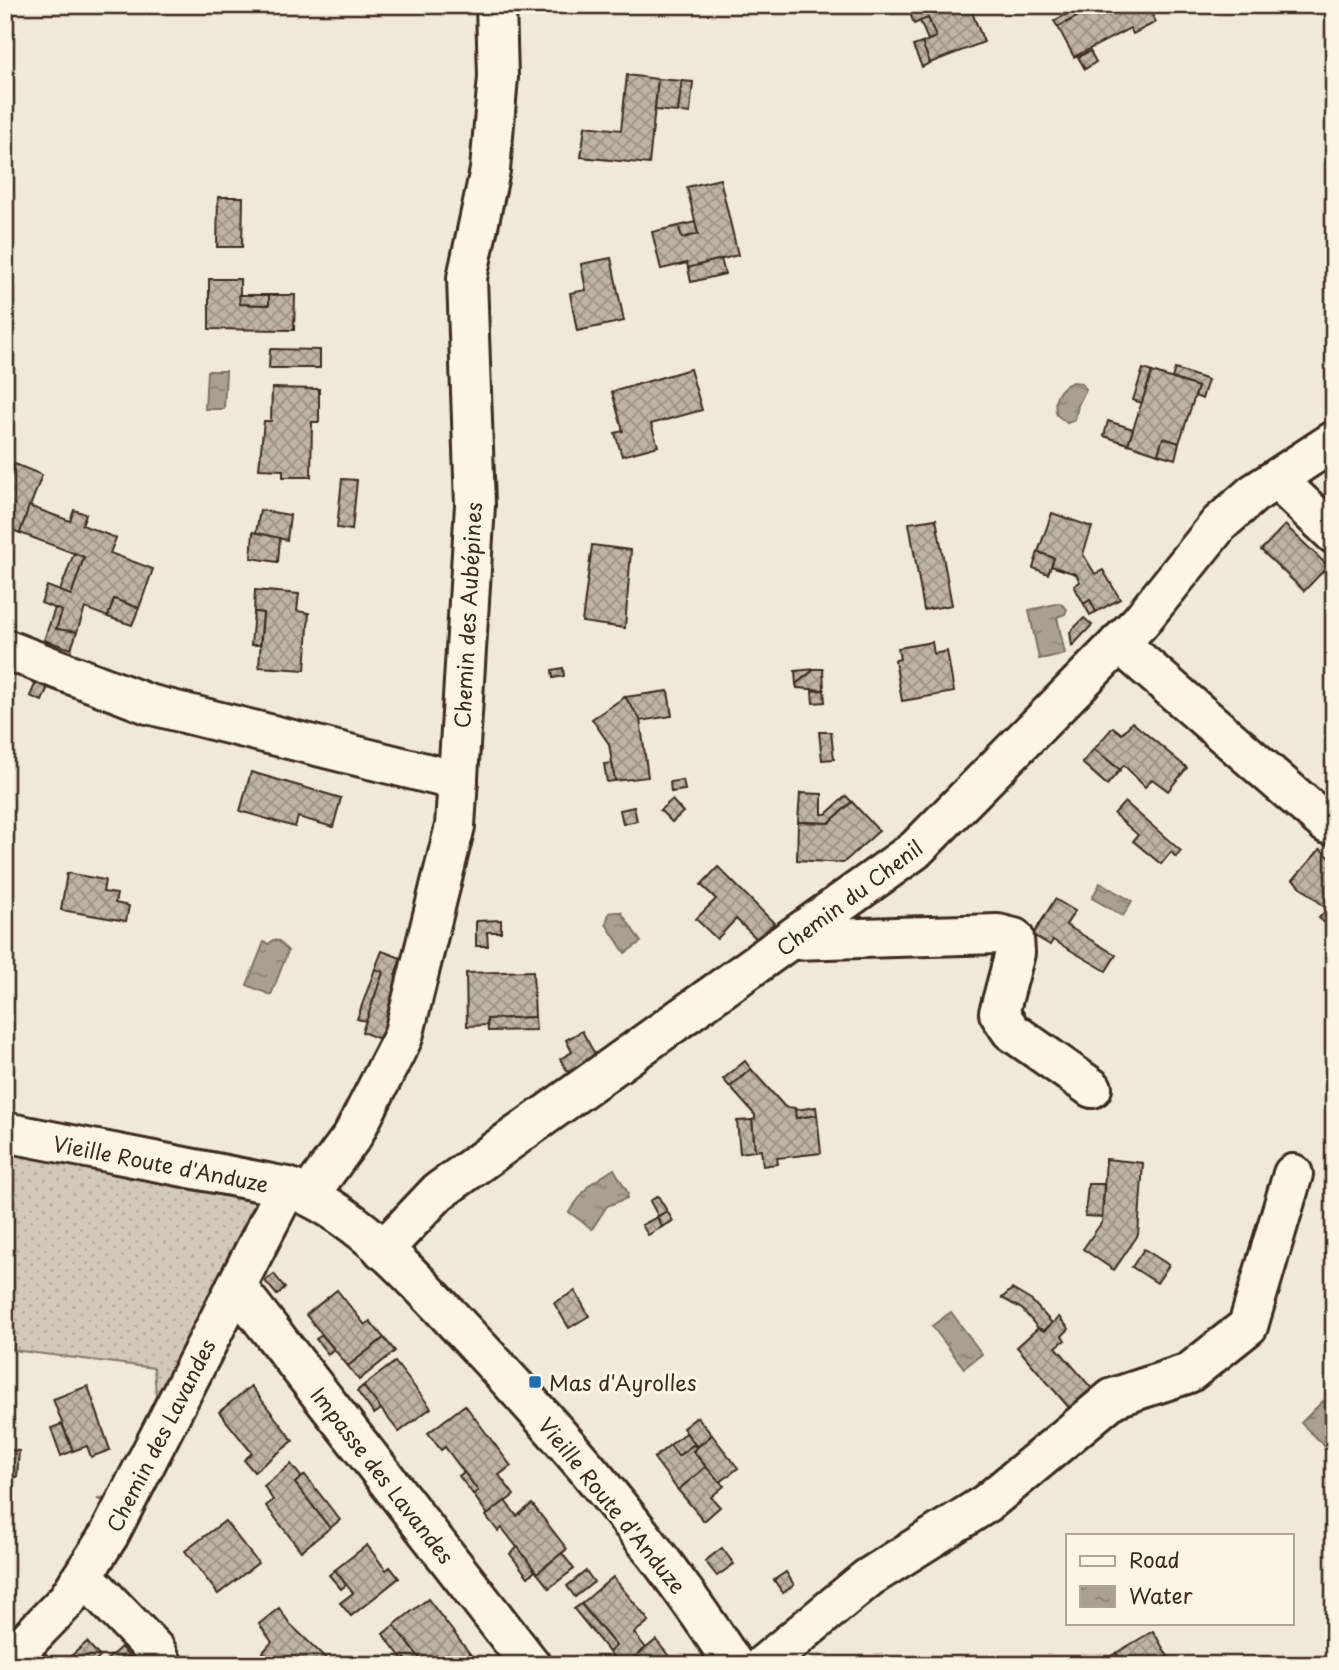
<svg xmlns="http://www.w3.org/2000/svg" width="1339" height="1670" viewBox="0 0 1339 1670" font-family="'Playpen Sans',sans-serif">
<defs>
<pattern id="grass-dots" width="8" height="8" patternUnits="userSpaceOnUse" patternTransform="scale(1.75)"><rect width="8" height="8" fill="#d2c9ba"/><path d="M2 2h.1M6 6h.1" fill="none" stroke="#b5ad9f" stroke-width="1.8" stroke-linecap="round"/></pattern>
<pattern id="water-ripples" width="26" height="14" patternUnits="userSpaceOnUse" patternTransform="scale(1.75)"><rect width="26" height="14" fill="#aaa091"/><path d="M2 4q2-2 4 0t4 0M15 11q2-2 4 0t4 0" fill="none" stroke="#8c8376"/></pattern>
<pattern id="building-cross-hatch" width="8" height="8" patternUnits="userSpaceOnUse" patternTransform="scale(1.75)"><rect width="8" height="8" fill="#beb3a4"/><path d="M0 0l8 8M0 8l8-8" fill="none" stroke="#9c9285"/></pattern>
</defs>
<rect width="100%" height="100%" fill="#f0e9d9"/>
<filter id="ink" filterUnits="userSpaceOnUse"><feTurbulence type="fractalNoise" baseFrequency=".0143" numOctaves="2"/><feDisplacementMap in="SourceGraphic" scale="14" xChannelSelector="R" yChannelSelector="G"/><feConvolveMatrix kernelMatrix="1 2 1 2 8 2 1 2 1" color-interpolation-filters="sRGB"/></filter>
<g filter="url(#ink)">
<!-- grass -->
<path fill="url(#grass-dots)" stroke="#867a6c" stroke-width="2" d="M5,1147L262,1200L108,1502L97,1499L110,1496L156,1396L154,1368L5,1349Z"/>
<!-- water -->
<g fill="url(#water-ripples)" stroke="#7e7163" stroke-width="2">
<path d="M207,371H226L224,409H205Z"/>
<path d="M1073,382L1081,383L1086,389L1078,405L1075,420L1067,423L1057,415C1052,400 1058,388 1073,382Z"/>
<path d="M1060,603L1067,609L1065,614L1057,617L1065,654L1039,659L1029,610Z"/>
<path d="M1100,883L1132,901L1123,916L1092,898Z"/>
<path d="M616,912H621L641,942L625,953L606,924L609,913Z"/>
<path d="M273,940L279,941L288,951L271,995L247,985L264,942L269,944Z"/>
<path d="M614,1169L628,1193L627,1198L607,1206L592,1229L569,1212L589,1185Z"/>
<path d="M951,1312L982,1354L964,1368L932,1326Z"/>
<path d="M1323,1401L1334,1411V1455L1301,1423Z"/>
</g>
<!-- building -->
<g fill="url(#building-cross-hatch)" stroke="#3b2a1e" stroke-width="2">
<path d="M907,5H969L984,42L930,63L922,43L936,37L928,18L914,24Z"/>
<path d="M1072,5H1080L1084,13L1058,27L1054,21L1074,10Z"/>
<path d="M1080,5H1119L1121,9L1129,5H1147L1156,22L1133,34L1130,28L1074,57L1058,27L1084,13Z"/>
<path d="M928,18L936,37L928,40L920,21Z"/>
<path d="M922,43L930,63L922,67L913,46Z"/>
<path d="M1090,51L1096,62L1085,69L1078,57Z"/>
<path d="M627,75L658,79L649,164L581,157L585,126L621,130Z"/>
<path d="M658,79L682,81L678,112L655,110Z"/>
<path d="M682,81L693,82L690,113L678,112Z"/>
<path d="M720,179L738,255L688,268L687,263L661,269L652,232L679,226L682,238L698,234L687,187Z"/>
<path d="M218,197H243L242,247H217Z"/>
<path d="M695,222L698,234L682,238L679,226Z"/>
<path d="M611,258L624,321L577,331L570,293L586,290L581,264Z"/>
<path d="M721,259L725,274L691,282L688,268Z"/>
<path d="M209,279H240V304L269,305V295H295L294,330L209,329Z"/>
<path d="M239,295H269V305L240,304Z"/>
<path d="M270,349L320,350V368H269Z"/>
<path d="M690,369L702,410L651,424L658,446L622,456L615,433L623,431L612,392Z"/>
<path d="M1143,369L1152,372L1142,403L1133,400Z"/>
<path d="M1175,369L1208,380L1202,399L1195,396L1198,387L1172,378Z"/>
<path d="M1152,372L1198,387L1179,443L1163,438L1158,454L1128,444Z"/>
<path d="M272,388L319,389V422H312L311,477H283V470L259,469L264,421H271Z"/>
<path d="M1108,421L1133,429L1128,444L1104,436Z"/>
<path d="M1163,438L1179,443L1175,459L1158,454Z"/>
<path d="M15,464L42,475L20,533L5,527V491Z"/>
<path d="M342,479L357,480L352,530L337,528Z"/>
<path d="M29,506L70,521L74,510L86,514L82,525L116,538L110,553L153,569L139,608L114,599L108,617L85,608L77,632L56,629L62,611L41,603L47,586L71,595L84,557L20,533Z"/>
<path d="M260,510L290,515L287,540L256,533Z"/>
<path d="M1052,513L1092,527L1083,554L1095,574L1103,570L1120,599L1096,612L1090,600L1084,604L1074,586L1080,582L1076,574L1051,566L1054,558L1038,552Z"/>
<path d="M936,519L952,605L924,610L909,523Z"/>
<path d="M1285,525L1328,566L1304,591L1261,550Z"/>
<path d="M253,532L280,538L278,562L251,558Z"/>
<path d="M592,545L631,550L625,628L582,622Z"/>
<path d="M1038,552L1054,558L1048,574L1033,568Z"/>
<path d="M74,553L84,557L71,595L60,591Z"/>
<path d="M255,590L299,594L297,611L309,613L305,670L259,667L263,613L254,612Z"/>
<path d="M114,599L139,608L132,625L108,617Z"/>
<path d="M1090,600L1096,612L1090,615L1084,604Z"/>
<path d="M55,608L62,611L56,629L77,632L71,649L44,640Z"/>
<path d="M254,612L263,613L260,645H251Z"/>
<path d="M1084,618L1092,625L1072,646L1070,632Z"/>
<path d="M932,642L934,654L947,651L954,692L902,701L895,660L900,659L898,648Z"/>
<path d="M563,668L564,676L553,678L552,670Z"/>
<path d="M815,669L796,684L795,671Z"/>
<path d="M815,669H823L824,690L797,688L796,684Z"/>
<path d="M36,682L48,687L42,701L30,696Z"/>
<path d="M824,690L825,702L813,703L812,691Z"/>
<path d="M668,691L672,716L640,721L625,697Z"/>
<path d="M625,697L640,719L648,777L615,781L609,744L592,719Z"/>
<path d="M1132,722L1187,768L1168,791L1152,779L1145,787L1124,765L1120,770L1094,749L1113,727L1122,734Z"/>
<path d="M819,732H831L834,759L822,760Z"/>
<path d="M1094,749L1120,770L1107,785L1082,763Z"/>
<path d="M612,763L615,781L607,782L604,764Z"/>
<path d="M251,772L341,798L333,827L298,817L295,827L240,811Z"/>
<path d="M683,780L685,790L671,792L670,782Z"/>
<path d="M800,793L822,794V814H826L846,796L852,802L829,823L798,822Z"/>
<path d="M672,800L683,812L672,822L660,810Z"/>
<path d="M852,802L879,831L843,863L797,860L798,822L829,823Z"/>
<path d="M1125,802L1181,851L1176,857L1171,852L1161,864L1133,841L1138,835L1114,814Z"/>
<path d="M634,807L637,821L623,824L620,810Z"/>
<path d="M1320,849L1334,861V931L1319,918L1327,909L1293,880Z"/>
<path d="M718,867L774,923L758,940L736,919L717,939L696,919L716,899L701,885Z"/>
<path d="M67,873L105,880L103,892L117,894L115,903L129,906L126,921L61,910Z"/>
<path d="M1055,899L1075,911L1066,925L1116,955L1106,971L1053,940L1050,945L1033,935Z"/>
<path d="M501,920V932H487L488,946H476V921Z"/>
<path d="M382,951L401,958L395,975L414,981L390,1043L362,1032L383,972L375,969Z"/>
<path d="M375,969L383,972L366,1021L357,1019Z"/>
<path d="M533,971L535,1017L487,1019L488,1025L467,1026L466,973Z"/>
<path d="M535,1017L536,1030L488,1031L487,1019Z"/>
<path d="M582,1031L596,1056L568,1072L560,1059L572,1052L566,1040Z"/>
<path d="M745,1061L751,1069L730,1087L723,1079Z"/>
<path d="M751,1069L785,1107L795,1108L796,1118L817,1115L821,1153L777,1158L778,1164L763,1166L761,1150L755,1151L752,1120L755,1119V1115L730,1087Z"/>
<path d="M816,1107L817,1115L796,1118L795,1110Z"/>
<path d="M752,1120L755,1151L740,1153L737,1121Z"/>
<path d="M1106,1159L1143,1163L1138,1235L1114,1270L1083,1249L1102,1222Z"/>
<path d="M1088,1184H1104L1102,1217L1085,1216Z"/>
<path d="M658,1196L667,1211L658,1216L650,1201Z"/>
<path d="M667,1211L673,1221L662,1227L657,1217Z"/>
<path d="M657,1217L662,1227L648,1235L642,1225Z"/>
<path d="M1144,1249L1169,1265L1157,1283L1132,1267Z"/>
<path d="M274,1274L285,1288L277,1295L265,1281Z"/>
<path d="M1012,1289L1032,1301L1052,1323L1044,1331L1038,1328L1022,1309L1002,1298Z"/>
<path d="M337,1290L365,1325L370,1321L384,1338L348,1366L306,1315Z"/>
<path d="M575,1291L589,1316L569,1328L554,1303Z"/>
<path d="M1059,1317L1069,1329L1062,1336L1065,1340L1056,1347L1100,1398L1077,1417L1017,1347L1038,1328L1044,1331Z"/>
<path d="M322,1335L334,1349L328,1354L316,1339Z"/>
<path d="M384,1338L395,1351L359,1380L348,1366Z"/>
<path d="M395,1362L431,1408L399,1432L363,1386Z"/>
<path d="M88,1386L110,1450L91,1457L87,1446L73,1451L53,1399Z"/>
<path d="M251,1386L293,1441L254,1472L244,1460L252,1453L219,1412Z"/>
<path d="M363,1386L381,1409L374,1414L357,1391Z"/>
<path d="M465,1405L511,1466L499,1475L514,1495L488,1515L473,1494L478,1491L445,1447L441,1450L428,1433Z"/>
<path d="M697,1417L712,1435L697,1447L683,1428Z"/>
<path d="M62,1424L73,1451L61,1456L51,1428Z"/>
<path d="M686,1433L697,1447L693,1445L678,1456L670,1445Z"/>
<path d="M712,1435L738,1468L719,1483L693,1451Z"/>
<path d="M670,1445L678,1456L693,1445L697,1447L693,1451L706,1467L678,1490L654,1458Z"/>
<path d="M6,1450L19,1451L17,1477L5,1476Z"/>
<path d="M291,1464L302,1478L295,1483L330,1528L301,1551L266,1506L273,1500L264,1486Z"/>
<path d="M706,1467L724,1486L711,1497L720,1507L704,1521L678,1490Z"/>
<path d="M464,1472L478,1491L473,1494L459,1476Z"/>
<path d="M305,1475L340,1520L330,1528L295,1483Z"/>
<path d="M505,1501L517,1516L532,1504L567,1549L537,1573L502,1528L498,1531L486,1516Z"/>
<path d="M225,1521L258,1563L218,1594L185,1551Z"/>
<path d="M367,1545L386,1570L390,1567L399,1578L351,1616L340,1603L353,1593L335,1570Z"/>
<path d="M518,1547L535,1571L528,1577L510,1554Z"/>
<path d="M722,1548L734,1564L717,1576L705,1561Z"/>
<path d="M562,1553L574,1569L549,1588L537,1573Z"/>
<path d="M335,1570L346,1585L341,1589L329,1575Z"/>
<path d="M586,1571L594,1582L575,1597L567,1586Z"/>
<path d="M786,1572L794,1585L783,1593L774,1580Z"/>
<path d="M613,1577L649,1621L634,1633L646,1648L624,1665H620L609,1652L616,1646L581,1604Z"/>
<path d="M428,1599L474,1659L467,1665H425L394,1625Z"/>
<path d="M581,1604L616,1646L609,1652L574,1609Z"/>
<path d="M279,1608L290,1624L333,1665H276L263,1652L272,1642L259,1624Z"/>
<path d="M394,1625L425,1665H410L405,1658L403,1660L383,1634Z"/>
<path d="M1153,1631L1173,1665H1123L1116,1653Z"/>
<path d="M656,1640L676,1665H625Z"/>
<path d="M87,1642L100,1657L96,1661L99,1665H61Z"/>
<path d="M39,1647L57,1665H24Z"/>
<path d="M121,1647L136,1665H101Z"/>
<path d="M1116,1653L1123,1665H1108L1105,1660Z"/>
</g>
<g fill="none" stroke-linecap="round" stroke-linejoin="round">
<!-- minor casing -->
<g stroke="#3b2a1e" stroke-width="44">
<g id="minor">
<path d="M1276,479L1334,534"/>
<path d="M1119,643L1327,824"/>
<path d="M5,649L148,704L458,781"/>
<path d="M793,940L998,934L1014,938L1015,953L999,1013L1011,1031L1092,1088"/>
<path d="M5,1132L287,1187C360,1213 418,1283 470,1338C566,1440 658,1547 734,1665"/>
<path d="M309,1195L353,1135L403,1037L455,826L475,505L467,278L490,170L498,77L496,5"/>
<path d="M383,1250L438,1192L915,850L1140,622L1219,524L1253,494L1334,441"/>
<path d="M236,1286L531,1665"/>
<path d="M84,1576L156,1651L163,1665"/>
<path d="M5,1664L67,1600L109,1535L287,1187"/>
<path d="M763,1665L868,1578L987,1503L1113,1398L1189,1373L1248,1326L1293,1174"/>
</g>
</g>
<!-- minor -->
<use href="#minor" stroke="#fcf5e5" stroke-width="38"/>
</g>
</g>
<!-- markers -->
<rect fill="#1f6fb2" stroke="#fcf5e5" stroke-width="2.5" x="528" y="1375" width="14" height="14" rx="3.5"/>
<g text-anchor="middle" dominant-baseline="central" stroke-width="6" stroke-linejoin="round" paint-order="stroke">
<!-- street labels -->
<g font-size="21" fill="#3b2a1e" stroke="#fcf5e5">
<text transform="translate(467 615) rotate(-87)">Chemin des Aubépines</text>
<text transform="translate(849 897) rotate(-37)">Chemin du Chenil</text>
<text transform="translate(161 1163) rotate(11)">Vieille Route d'Anduze</text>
<text transform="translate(160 1435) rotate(-63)">Chemin des Lavandes</text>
<text transform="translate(383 1475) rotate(52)">Impasse des Lavandes</text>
<text transform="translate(613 1505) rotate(51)">Vieille Route d'Anduze</text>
</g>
<!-- poi labels -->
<g font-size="21" fill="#3b2a1e" stroke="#fcf5e5" text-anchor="start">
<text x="549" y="1382">Mas d'Ayrolles</text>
</g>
</g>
<!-- margin -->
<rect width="1339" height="1670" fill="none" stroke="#fcf5e5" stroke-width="28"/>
<rect x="14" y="14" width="1311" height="1642" fill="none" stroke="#3b2a1e" stroke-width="2.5" filter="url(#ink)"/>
<!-- legend -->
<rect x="1066" y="1534" width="228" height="91" fill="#fcf5e5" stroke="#afa495" stroke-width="2"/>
<rect x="1080" y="1556" width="35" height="10" fill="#fcf5e5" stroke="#afa495" stroke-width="2"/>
<text x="1129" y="1568" font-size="21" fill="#3b2a1e">Road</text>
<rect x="1080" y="1586" width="35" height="21" fill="url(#water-ripples)" stroke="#afa495" stroke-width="2"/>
<text x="1129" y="1604" font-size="21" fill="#3b2a1e">Water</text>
</svg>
